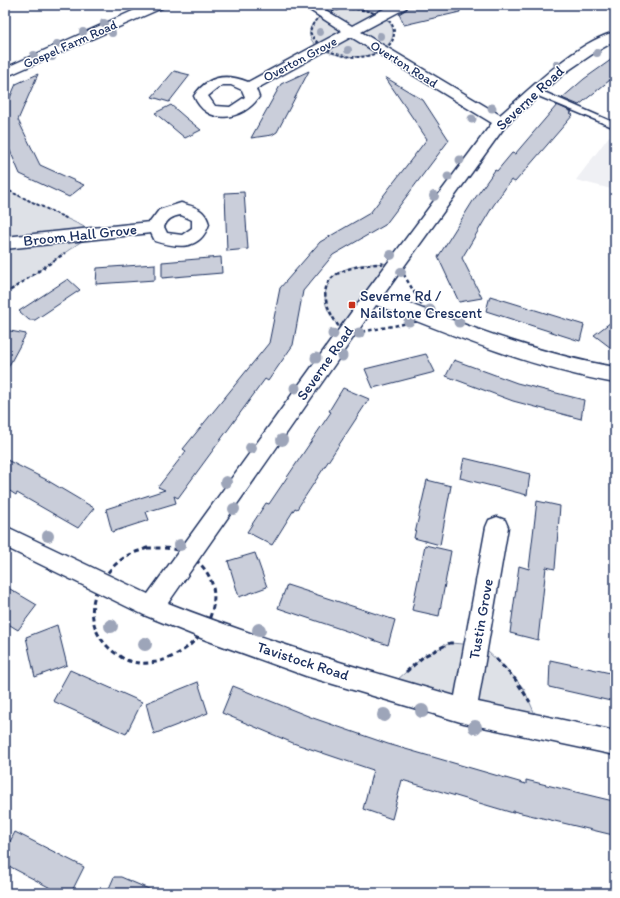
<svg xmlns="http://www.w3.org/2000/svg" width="620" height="898" viewBox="0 0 620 898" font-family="Itim,sans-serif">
<rect width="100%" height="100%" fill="#fff"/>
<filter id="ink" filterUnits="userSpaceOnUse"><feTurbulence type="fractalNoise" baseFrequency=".025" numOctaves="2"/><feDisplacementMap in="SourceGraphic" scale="8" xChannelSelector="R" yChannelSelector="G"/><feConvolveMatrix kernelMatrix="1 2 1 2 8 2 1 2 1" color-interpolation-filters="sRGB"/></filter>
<g filter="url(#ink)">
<!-- built -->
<path fill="#eff0f4" d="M615,130V190L576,180L607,139Z"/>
<!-- green -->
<g fill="#dee1e7" stroke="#7c88a2">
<path d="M355,8C417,16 396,63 344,56C290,48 304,8 355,8Z"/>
<path d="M5,189L95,232L5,294Z"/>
<path d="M397,263L345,335C338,326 326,312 325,300C324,261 371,264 397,263Z"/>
<path d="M450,643L476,645L487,651L509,671L524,689L541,728L388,688L424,656Z"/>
</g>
<!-- building -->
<g fill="#caceda" stroke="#1b2f5e">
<path d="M408,5H459L460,12L404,25L399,14L407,9Z"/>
<path d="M615,57V76L579,105L562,98L584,79Z"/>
<path d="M174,71L190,75L169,102L152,97Z"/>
<path d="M309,71L277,132L272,135L251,138L281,84Z"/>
<path d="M38,74L18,120L40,165L84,185L69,197L20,174L8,146L5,151V91L9,100L16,84Z"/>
<path d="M385,77L423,100L449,140L385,225L333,255L303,291L293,345L268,381L265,379L178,498L174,496L176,503L146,512L149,520L112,532L106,509L165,490L158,487L186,451L183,449L269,343L280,288L320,242L370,213L427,139Z"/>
<path d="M171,105L186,118L201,130L185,138L155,113Z"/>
<path d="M557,105L572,112L570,113L573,115L515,182L511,180L493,206L462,258L482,298L459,302L438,257L473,201L495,170L497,171L512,153L515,154Z"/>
<path d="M244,192L248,249L227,251L225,193Z"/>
<path d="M221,257L222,273L162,278V262Z"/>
<path d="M155,264V280L96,284L97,268Z"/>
<path d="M68,279L80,290L35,320H29L19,311Z"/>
<path d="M490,296L584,325L580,341L486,311Z"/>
<path d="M615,319V351L594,335Z"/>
<path d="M5,330L26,334L5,373Z"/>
<path d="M426,354L435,372L373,388L365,369Z"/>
<path d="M454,360L517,383L584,400L581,419L513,401L446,376Z"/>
<path d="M343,388L369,399L297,509L295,508L272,545L247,532L266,503L269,504L331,412L329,411Z"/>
<path d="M464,458L530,474L527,495L460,478Z"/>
<path d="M5,459L45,479L94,508L78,528L17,493L16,495L5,488Z"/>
<path d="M427,480L451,486L440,545L414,538Z"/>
<path d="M537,501L560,506L555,569L546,567L538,640L510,633L519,566L529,569Z"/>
<path d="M425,545L451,551L439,616L412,610Z"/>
<path d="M255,553L267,587L239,597L228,561Z"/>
<path d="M287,585L395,620L388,645L278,608Z"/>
<path d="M5,586L37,605L18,630L5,622Z"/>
<path d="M57,625L67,665L35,677L26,637Z"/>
<path d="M550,660L615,674V702L549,687Z"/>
<path d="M70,670L142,702L126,734L53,701Z"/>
<path d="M198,682L208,713L154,734L146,703Z"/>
<path d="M233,686L313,718L388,744L526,784V780L613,801V835L513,811V813L402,780L392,819L363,809L373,770L293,743L222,713Z"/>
<path d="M15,832L84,867L71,893H60L5,864V851Z"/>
<path d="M114,877H121L158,893H107Z"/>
</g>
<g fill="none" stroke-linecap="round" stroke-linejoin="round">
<!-- service casing -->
<g stroke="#1b2f5e" stroke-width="3">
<path id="service" d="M531,89H537L615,123V128L531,93Z"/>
</g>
<!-- minor casing -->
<g stroke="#1b2f5e" stroke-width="3">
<g id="minor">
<path d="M146,5H163L162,8L5,77V68Z"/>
<path d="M302,5H317L352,26L391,5H407L406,8L361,32L500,115C529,90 578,41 615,32V41L594,53L566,72L506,125L384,294C460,323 534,353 615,367V383C532,368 454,336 376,305L168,603C262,640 358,668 455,696L486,527L489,520L497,517L505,520L508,527L478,702L615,731V755L464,723L306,676L206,640L144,615L5,547V526L148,594L366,292L492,123L351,37L256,89L259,97C243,121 206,126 194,96C207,76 226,73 248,82L342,31ZM222,85H231L242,90L245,97L230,107L215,106L208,96Z"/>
<path d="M181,203C195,207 205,209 209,224C200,251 178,248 155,241L151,233L5,249V237L150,222L159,210ZM181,215L192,220V228L182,235L167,233L164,227C167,219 173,216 181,215Z"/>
</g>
</g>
<!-- path-far2 -->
<g stroke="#1b2f5e" stroke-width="2" stroke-dasharray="3 2" stroke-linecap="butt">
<path d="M346,8C360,9 395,13 394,33C394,37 393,41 390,44C369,66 323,59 310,32C315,13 329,12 346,8Z"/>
<path d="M5,189L68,219"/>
</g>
<!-- path-far1 -->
<g stroke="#1b2f5e" stroke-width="2.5" stroke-dasharray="3.5 3" stroke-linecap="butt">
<path d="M397,263L430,319L345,335C298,275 343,264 397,263Z"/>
<path d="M5,294L65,253"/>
</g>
<!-- path -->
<g stroke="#1b2f5e" stroke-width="3" stroke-dasharray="5 3.5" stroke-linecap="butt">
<path d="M147,548C159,548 172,547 183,552C241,581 209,651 156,662C145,664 131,664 121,657C78,631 87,583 125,557C131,553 140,551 147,548Z"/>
<path d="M496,659L515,679L530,702"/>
<path d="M406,672L424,656L450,643H454"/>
</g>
<!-- service -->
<use href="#service" fill="#fff" fill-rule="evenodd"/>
<!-- minor -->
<use href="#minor" fill="#fff" fill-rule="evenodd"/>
</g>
<!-- trees -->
<g fill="#9da5b9">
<circle cx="104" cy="23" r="4"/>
<circle cx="83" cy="32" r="4"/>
<circle cx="320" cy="32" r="4"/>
<circle cx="112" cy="33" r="4"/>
<circle cx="380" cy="36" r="4"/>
<circle cx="57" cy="44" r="4"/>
<circle cx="348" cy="50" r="4"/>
<circle cx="597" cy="53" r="4"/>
<circle cx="34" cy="55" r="4"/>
<circle cx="52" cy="57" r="4"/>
<circle cx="557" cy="64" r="4"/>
<circle cx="492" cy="108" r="4.5"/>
<circle cx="472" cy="119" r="4.5"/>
<circle cx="460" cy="160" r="4.5"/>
<circle cx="448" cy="177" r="4.5"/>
<circle cx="434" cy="196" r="5"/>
<circle cx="391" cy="255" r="5"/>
<circle cx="401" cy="272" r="5"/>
<circle cx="430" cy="310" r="5.5"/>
<circle cx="409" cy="321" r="5.5"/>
<circle cx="459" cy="322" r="5.5"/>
<circle cx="359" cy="333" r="5.5"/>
<circle cx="333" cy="334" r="5.5"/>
<circle cx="342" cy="356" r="5.5"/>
<circle cx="316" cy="358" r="5.5"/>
<circle cx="295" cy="388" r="5.5"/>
<circle cx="282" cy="440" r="6"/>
<circle cx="251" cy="448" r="6"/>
<circle cx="226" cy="482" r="6"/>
<circle cx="234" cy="509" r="6"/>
<circle cx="48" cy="536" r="6"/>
<circle cx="180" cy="545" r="6"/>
<circle cx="111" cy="626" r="7"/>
<circle cx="259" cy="630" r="7"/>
<circle cx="145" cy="644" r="7"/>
<circle cx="422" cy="711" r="7"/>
<circle cx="384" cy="715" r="7"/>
<circle cx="475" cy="727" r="7"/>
</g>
</g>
<!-- markers -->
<rect fill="#c8321e" stroke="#fff" stroke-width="1.5" x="348" y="301" width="8" height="8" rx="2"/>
<g text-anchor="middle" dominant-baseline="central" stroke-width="3" stroke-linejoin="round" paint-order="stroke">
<!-- far-street labels -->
<g font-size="13" fill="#1b2f5e" stroke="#fff">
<text transform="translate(70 44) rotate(-24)">Gospel Farm Road</text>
<text transform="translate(300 59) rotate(-28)">Overton Grove</text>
<text transform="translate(404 64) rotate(32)">Overton Road</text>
</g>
<!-- street labels -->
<g font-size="15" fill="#1b2f5e" stroke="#fff">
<text transform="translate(530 98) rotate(-43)">Severne Road</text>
<text transform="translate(80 235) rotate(-6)">Broom Hall Grove</text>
<text transform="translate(325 363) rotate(-55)">Severne Road</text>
<text transform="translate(481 619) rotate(-80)">Tustin Grove</text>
<text transform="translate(303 661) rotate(18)">Tavistock Road</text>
</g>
<!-- poi labels -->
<g font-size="15" fill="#1b2f5e" stroke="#fff" text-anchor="start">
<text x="360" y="296">Severne Rd /<tspan x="360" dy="17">Nailstone Crescent</tspan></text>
</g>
</g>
<!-- margin -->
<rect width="620" height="898" fill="none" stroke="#fff" stroke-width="20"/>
<rect x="10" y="10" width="600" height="878" fill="none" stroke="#1b2f5e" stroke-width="1.5" filter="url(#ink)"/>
</svg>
